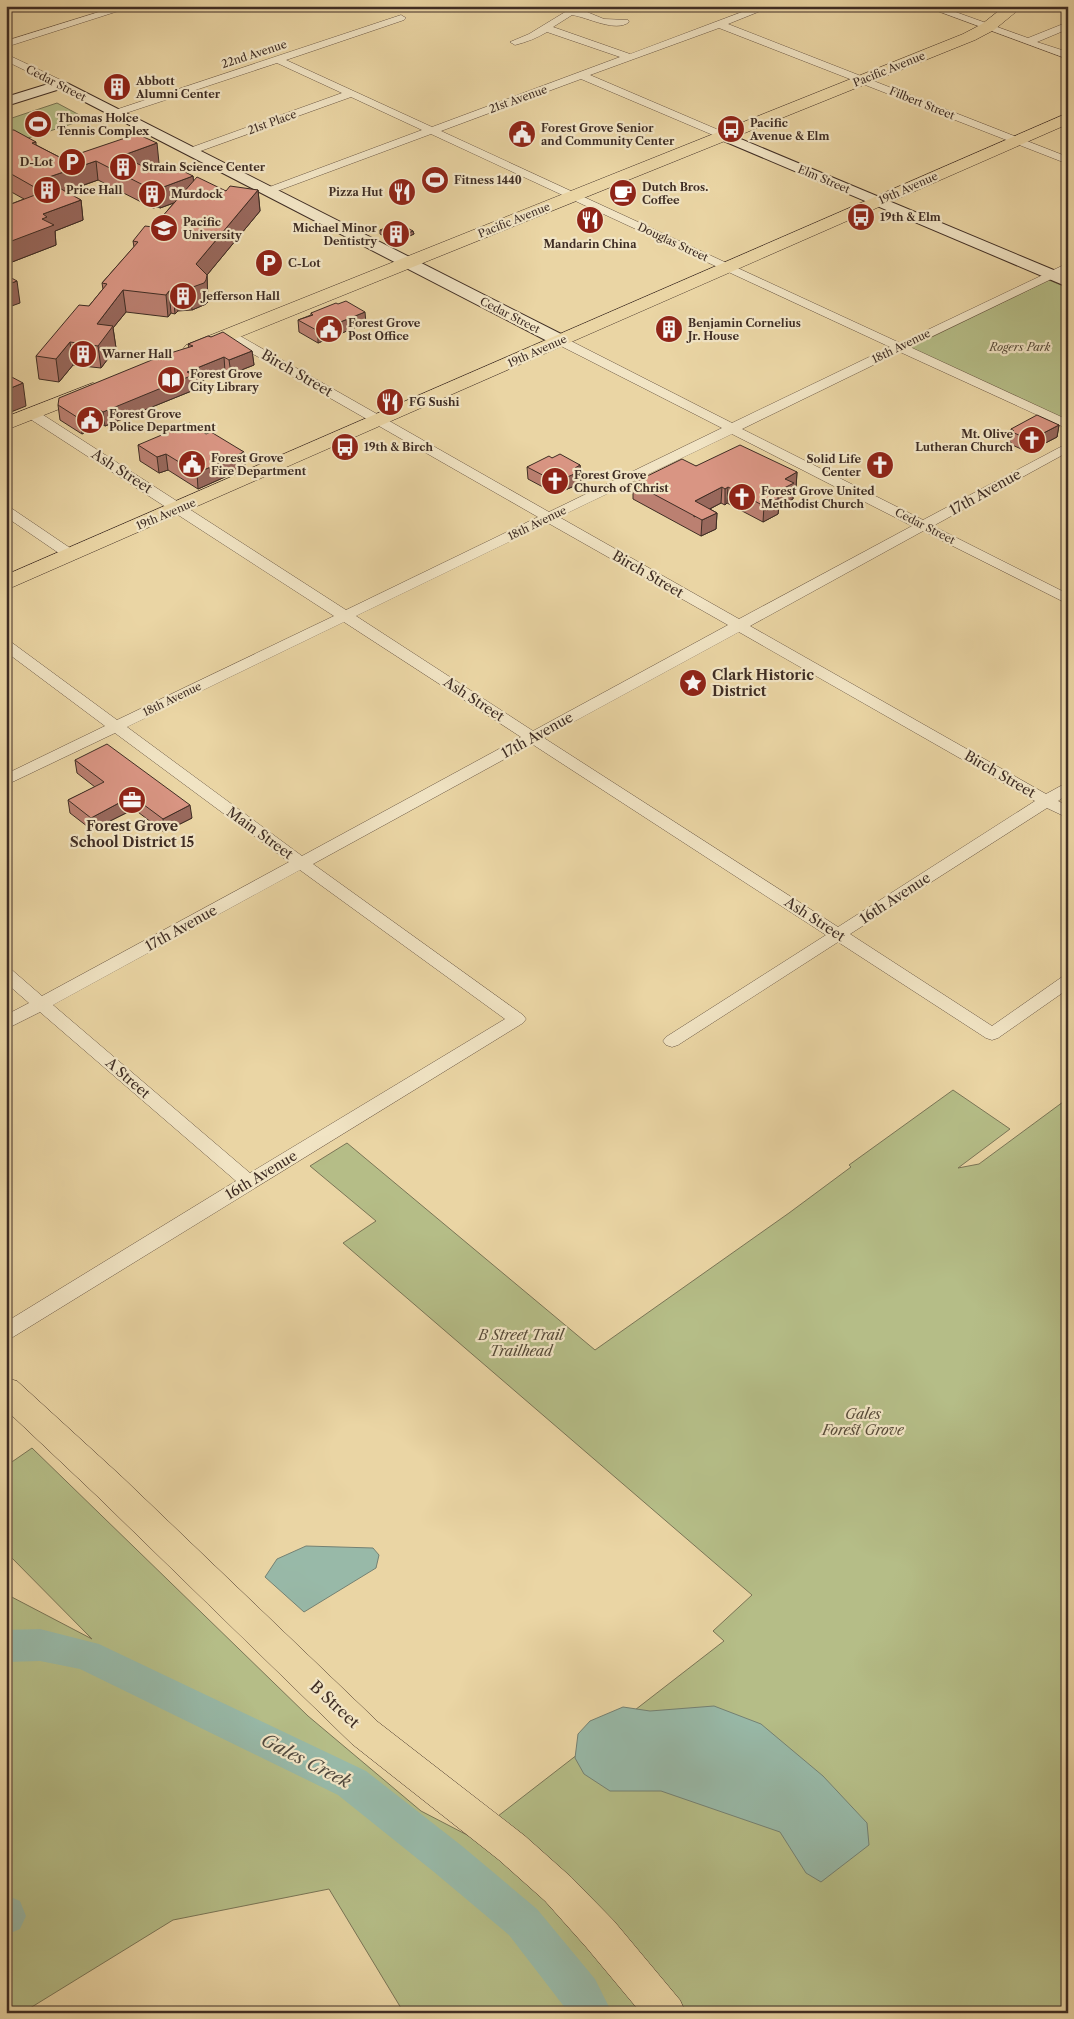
<svg xmlns="http://www.w3.org/2000/svg" width="1074" height="2019" viewBox="0 0 1074 2019" font-family="'Libre Caslon Text',serif">
<rect width="100%" height="100%" fill="#ead5a4"/>
<filter id="stains"><feTurbulence type="fractalNoise" baseFrequency=".004" numOctaves="4"/><feColorMatrix values="0 0 0 0 .2 0 0 0 0 .09 0 0 0 0 .02 0 0 0 .5 -.17"/></filter>
<radialGradient id="worn" r=".72"><stop offset=".6" stop-color="#630" stop-opacity="0"/><stop offset="1" stop-color="#630" stop-opacity=".3"/></radialGradient>
<!-- green -->
<g fill="#b5bd87" stroke="#7a7556">
<path d="M57,103L87,119L25,139L6,129V120Z"/>
<path d="M1049,280L1068,288V421L909,348Z"/>
<path d="M953,1090L1010,1129L958,1168L979,1164L1063,1102L1068,1105V2013H404L329,1889L173,1920L22,2013H6V1594L92,1639L6,1552V1466L32,1448L308,1716L421,1811L471,1837L724,1641L713,1631L752,1595L343,1243L376,1221L310,1166L347,1143L595,1350L789,1213L851,1167L849,1165Z"/>
</g>
<!-- water -->
<g fill="#98b9a8" stroke="#748173">
<path d="M306,1546L373,1548L379,1555L376,1568L304,1612L265,1577L277,1559Z"/>
<path d="M714,1706L761,1724L823,1776L867,1823L869,1845L821,1882L806,1873L780,1832L661,1791H610L584,1774L575,1758L578,1734L590,1721L623,1707L650,1711Z"/>
</g>
<g fill="none" stroke-linecap="round" stroke-linejoin="round">
<!-- river -->
<g fill="#98b9a8" fill-rule="evenodd">
<path d="M40,1629L99,1644L366,1771L462,1846L537,1909L595,1979L612,2013H569L509,1935L434,1872L338,1795L80,1669L40,1661L6,1662V1630Z"/>
<path d="M6,1895L20,1901L26,1916L20,1929L6,1935Z"/>
</g>
<!-- street casing -->
<g stroke="#6a5744" stroke-width="1">
<g id="street">
<path d="M118,6H134L6,47V41Z"/>
<path d="M758,6H773L728,24L1068,157V164L719,28L590,75L728,134L729,136L728,138H720L581,79L441,131L900,343L1068,263V271L910,347L1068,420V429L900,352L742,429L923,520L1068,443V452L933,526L1068,594V604L923,531L750,626L1046,794L1068,782V794L1058,801L1068,806V818L1047,808L850,934L992,1026L1062,977L1068,975V989L998,1038L992,1040L986,1038L838,942L678,1045L672,1047L666,1045L663,1041L666,1037L826,935L532,744L313,864L523,1015L526,1019L523,1023L13,1337L6,1340V1322L236,1181L40,1012L6,1029V1015L29,1003L6,983V968L12,970L42,996L289,862L115,733L6,785V774L105,726L6,652V641L11,642L117,720L334,616L27,417L26,414L27,411H37L346,610L538,517L225,338L223,335L225,332H233L549,512L722,428L557,344L555,341L557,338H565L732,423L890,347L431,134L272,193H264L262,191L264,189L422,130L351,97L195,153H187L186,151L187,149L342,93L277,63L120,115L116,116L111,113L112,111L401,15L406,18L404,20L286,60L432,127L620,57L547,32C537,38 527,42 515,45L510,42L529,34L570,9L587,12L604,19L628,20L629,22C616,33 587,17 572,15L553,27L630,54ZM732,434L912,526L739,619L559,517ZM548,523L728,625L533,731L356,616ZM344,622L521,737L302,856L127,727ZM739,632L1035,801L838,927L544,738ZM300,870L505,1019L250,1173L53,1005Z"/>
<path d="M924,6H939L1028,38L1068,22V29L1037,42L1068,52V59Z"/>
<path d="M6,54L65,82L66,84L61,87L57,86L6,61Z"/>
<path d="M6,507L11,508L76,552L78,555L76,558H66L6,517Z"/>
</g>
</g>
<!-- secondary casing -->
<g stroke="#3f2d24" stroke-width="2">
<g id="secondary">
<path d="M61,80L567,337L569,341L567,345H555L60,89L6,106V97Z"/>
<path d="M724,132L1068,276V287L719,139L717,136L719,133Z"/>
</g>
</g>
<!-- primary casing -->
<g stroke="#3f2d24" stroke-width="1">
<g id="primary">
<path d="M1005,6H1023L994,30L975,40L200,353L193,355L186,353L183,349L186,345L963,34L982,24Z"/>
<path d="M1068,113V124L6,590V575Z"/>
<path d="M93,383L100,385L103,389L100,393L6,430V417Z"/>
<path d="M6,1378L17,1381L121,1476L378,1722L525,1836L571,1877L614,1921L680,2000L686,2013H641L586,1947L545,1901L499,1860L352,1744L97,1496L6,1410Z"/>
</g>
</g>
<!-- street -->
<use href="#street" fill="#f1e4c4" fill-rule="evenodd"/>
<!-- secondary -->
<use href="#secondary" fill="#f1e4c4" fill-rule="evenodd"/>
<!-- primary -->
<use href="#primary" fill="#ead5a4" fill-rule="evenodd"/>
</g>
<!-- wall -->
<g fill="#bb8071" stroke="#3f2d24">
<path d="M6,131L36,142V145L63,159L159,163L145,168L151,170L193,176V181L226,191L258,190L260,211L207,275L208,302L206,304L192,310L178,311L175,314L171,313L168,317L126,312L113,328L116,348L101,368L73,365L59,382L39,379L36,356L89,306L103,289L102,283L134,247L133,241L153,227L174,203L160,208L158,207L153,208L98,180L65,192L81,200L83,220L55,231L56,245L12,262L6,258V206L24,199L6,189Z"/>
<path d="M380,230L413,231L414,234L396,242L380,234Z"/>
<path d="M311,313L366,323L318,343L299,332L298,320L311,315Z"/>
<path d="M211,337L252,351L254,365L231,374L225,371L194,384V390L105,426L100,423L82,434L60,420L58,405L189,348L188,344Z"/>
<path d="M1059,425L1057,437L1028,452L1010,444L1011,442L1009,441L1011,429Z"/>
<path d="M206,434L244,452L245,468L198,489L168,470L159,473L140,461L138,445Z"/>
<path d="M552,458L580,465L581,483L556,494L528,479L527,467Z"/>
<path d="M696,466L797,472L796,488L793,489V499L779,506L778,514L763,522L727,503L725,505L721,503L710,509L717,513L716,529L701,536L633,499V483Z"/>
<path d="M75,760L192,818L164,832L134,809L92,830L70,813L68,800L95,787L77,773Z"/>
</g>
<!-- shaded-wall -->
<g fill="#98685c" stroke="#3f2d24">
<path d="M157,143L159,163L123,175L121,156Z"/>
<path d="M96,161L98,180L46,198L43,179Z"/>
<path d="M193,176L195,195L160,208L158,189Z"/>
<path d="M156,187L158,207L153,208L151,189Z"/>
<path d="M258,190L260,211L207,275L208,302L206,304L192,310L190,288L196,264Z"/>
<path d="M81,200L83,220L55,231L56,245L12,262L9,242L42,219L43,214Z"/>
<path d="M413,231L414,234L396,242V238Z"/>
<path d="M17,281L20,303L6,308V285Z"/>
<path d="M176,289L178,311L175,314L173,292Z"/>
<path d="M123,290L126,312L113,328L116,348L101,368L98,346L97,324Z"/>
<path d="M169,291L171,313L168,317L166,295Z"/>
<path d="M365,312L366,323L318,343V331Z"/>
<path d="M70,342L73,365L59,382L56,359Z"/>
<path d="M252,351L254,365L231,374L229,360Z"/>
<path d="M224,357L225,371L194,384V390L105,426L103,412L187,372Z"/>
<path d="M23,383L26,406L6,414V390Z"/>
<path d="M98,409L100,423L82,434L80,419Z"/>
<path d="M1059,425L1057,437L1028,452L1030,440Z"/>
<path d="M244,452L245,468L198,489L197,473Z"/>
<path d="M166,454L168,470L159,473L157,457Z"/>
<path d="M580,465L581,483L556,494V482L575,468Z"/>
<path d="M797,472L796,488L793,489V499L779,506L778,514L763,522L764,506L785,479Z"/>
<path d="M722,487L721,503L694,517L695,501Z"/>
<path d="M728,487L727,503L725,505V489Z"/>
<path d="M717,513L716,529L701,536L702,520Z"/>
<path d="M132,796L134,809L92,830L91,818Z"/>
<path d="M190,805L192,818L164,832L163,819Z"/>
</g>
<!-- building -->
<g fill="#d99583" stroke="#3f2d24">
<path d="M9,130H14L36,142L32,143L63,159L137,134L157,143L121,156L151,170L169,164L193,176L158,189L156,187L151,189L96,161L43,179L81,200L43,214L47,217L42,219L54,225L9,242L6,240V206L43,192L6,171V131Z"/>
<path d="M197,177L226,191L230,186L258,190L196,264L207,275L206,280L204,283L190,288L176,289L173,292L169,291L166,295L123,290L97,324L113,326L98,346L70,342L56,359L36,356L79,305L89,306L107,284L102,283L138,242L133,241L145,226L153,227Z"/>
<path d="M398,223L413,231L396,238L380,230Z"/>
<path d="M6,275L17,281L6,285Z"/>
<path d="M346,301L365,312L318,331L298,320L313,315L311,313L336,303L338,304Z"/>
<path d="M223,332L252,351L229,360L224,357L187,372L193,375L103,412L98,409L80,419L58,405L59,398L164,355L193,346L188,344L208,336L211,337Z"/>
<path d="M6,374L23,383L6,390Z"/>
<path d="M1037,415L1059,425L1030,440L1012,432L1014,431L1011,429Z"/>
<path d="M190,423L206,434L211,432L244,452L197,473L166,454L157,457L138,445Z"/>
<path d="M740,445L797,472L785,479L794,483L772,494L779,498L764,506L728,487L725,489L722,487L695,501L717,513L702,520L633,483L682,459L696,466Z"/>
<path d="M560,454L580,465L575,468L581,471L556,482L527,467L549,456L552,458Z"/>
<path d="M107,744L190,805L163,819L132,796L91,818L68,800L104,782L75,760Z"/>
</g>
<!-- icons -->
<defs>
<g id="building-disc" transform="scale(1.4375)"><circle r="9.5" fill="#8f2418" stroke="#f1e4c4"/><path d="M-4-6H4V6H1V3H-1V6H-4ZM-2.5-4.3h1.7v1.8h-1.7ZM.8-4.3h1.7v1.8H.8ZM-2.5-1h1.7V.8h-1.7ZM.8-1h1.7V.8H.8Z" fill="#fff"/></g>
<g id="stadium-disc" transform="scale(1.4375)"><circle r="9.5" fill="#8f2418" stroke="#f1e4c4"/><path d="M0-5a6.5 5 0 1 0 0 10a6.5 5 0 1 0 0-10ZM-3.5-1.8h7v3.6h-7Z" fill="#fff"/></g>
<g id="bus-disc" transform="scale(1.4375)"><circle r="9.5" fill="#8f2418" stroke="#f1e4c4"/><path d="M-5-6H5V4H4V6H2V4H-2V6H-4V4H-5ZM-3.5-4V0h7V-4ZM-3.5 1.2v1.5H-2V1.2ZM2 1.2v1.5H3.5V1.2Z" fill="#fff"/></g>
<g id="civic-disc" transform="scale(1.4375)"><circle r="9.5" fill="#8f2418" stroke="#f1e4c4"/><path d="M-.6-6.5H3V-4.5H.6V-3L4-1V1h2V6H-6V1h2V-1L-.6-3ZM-1.2 2.5V6h2.4V2.5Z" fill="#fff"/></g>
<g id="parking-disc" transform="scale(1.4375)"><circle r="9.5" fill="#8f2418" stroke="#f1e4c4"/><path d="M-3.5-5.5H1a3.5 3.5 0 0 1 0 7H-1V5.5H-3.5ZM-1-3.4V-.6H.8a1.4 1.4 0 0 0 0-2.8Z" fill="#fff"/></g>
<g id="restaurant-disc" transform="scale(1.4375)"><circle r="9.5" fill="#8f2418" stroke="#f1e4c4"/><path d="M-5-6h1v4h1v-4h1v4h1v-4h1v5L-1.5 .5V6h-2V.5L-5-1ZM5-6V6H3V1.5H1.5Q1.5-4 5-6Z" fill="#fff"/></g>
<g id="cafe-disc" transform="scale(1.4375)"><circle r="9.5" fill="#8f2418" stroke="#f1e4c4"/><path d="M-5.5-4.5H6V0H3Q3 3.5 0 3.5H-2.5Q-5.5 3.5-5.5 0ZM3-3.2v2h1.7v-2ZM-6 4.5H4V6H-6Z" fill="#fff"/></g>
<g id="university-disc" transform="scale(1.4375)"><circle r="9.5" fill="#8f2418" stroke="#f1e4c4"/><path d="M0-5L7-2L0 1L-7-2ZM-4 1L0 2.5L4 1V4Q0 6-4 4Z" fill="#fff"/></g>
<g id="library-disc" transform="scale(1.4375)"><circle r="9.5" fill="#8f2418" stroke="#f1e4c4"/><path d="M-6-4Q-3-5.5-.7-3.5V5Q-3 3-6 4ZM6-4Q3-5.5 .7-3.5V5Q3 3 6 4Z" fill="#fff"/></g>
<g id="church-disc" transform="scale(1.4375)"><circle r="9.5" fill="#8f2418" stroke="#f1e4c4"/><path d="M-1.2-6h2.4v3.5h3.3v2.4h-3.3V6h-2.4V-.1h-3.3v-2.4h3.3Z" fill="#fff"/></g>
<g id="sight-disc" transform="scale(1.4375)"><circle r="9.5" fill="#8f2418" stroke="#f1e4c4"/><path d="M0-6L1.8-2.2L6-1.7L2.9 1.2L3.7 5.4L0 3.3L-3.7 5.4L-2.9 1.2L-6-1.7L-1.8-2.2Z" fill="#fff"/></g>
<g id="office-disc" transform="scale(1.4375)"><circle r="9.5" fill="#8f2418" stroke="#f1e4c4"/><path d="M-6-3h4V-5.5h4V-3h4V5H-6ZM-1-4.5V-3h2v-1.5ZM-6 0V1H6V0Z" fill="#fff"/></g>
</defs>
<g fill-rule="evenodd">
<use href="#building-disc" x="117" y="87"/>
<use href="#stadium-disc" x="38" y="124"/>
<use href="#bus-disc" x="731" y="129"/>
<use href="#civic-disc" x="522" y="134"/>
<use href="#parking-disc" x="72" y="162"/>
<use href="#building-disc" x="123" y="167"/>
<use href="#stadium-disc" x="435" y="180"/>
<use href="#building-disc" x="47" y="190"/>
<use href="#restaurant-disc" x="402" y="192"/>
<use href="#cafe-disc" x="623" y="193"/>
<use href="#building-disc" x="152" y="194"/>
<use href="#bus-disc" x="861" y="217"/>
<use href="#restaurant-disc" x="590" y="220"/>
<use href="#university-disc" x="164" y="228"/>
<use href="#building-disc" x="396" y="234"/>
<use href="#parking-disc" x="269" y="263"/>
<use href="#building-disc" x="183" y="296"/>
<use href="#civic-disc" x="329" y="329"/>
<use href="#building-disc" x="669" y="329"/>
<use href="#building-disc" x="83" y="354"/>
<use href="#library-disc" x="171" y="380"/>
<use href="#restaurant-disc" x="390" y="402"/>
<use href="#civic-disc" x="90" y="420"/>
<use href="#church-disc" x="1032" y="440"/>
<use href="#bus-disc" x="345" y="447"/>
<use href="#civic-disc" x="192" y="464"/>
<use href="#church-disc" x="880" y="465"/>
<use href="#church-disc" x="555" y="481"/>
<use href="#church-disc" x="742" y="497"/>
<use href="#sight-disc" x="693" y="683"/>
<use href="#office-disc" x="132" y="800"/>
</g>
<g text-anchor="middle" dominant-baseline="central" stroke-width="4.5" stroke-linejoin="round" paint-order="stroke">
<!-- far-street labels -->
<g font-size="11" fill="#3f2d24" stroke="#f1e4c4">
<text transform="translate(254 54) rotate(-18)">22nd Avenue</text>
<text transform="translate(889 69) rotate(-22)">Pacific Avenue</text>
<text transform="translate(56 83) rotate(27)">Cedar Street</text>
<text transform="translate(518 99) rotate(-20)">21st Avenue</text>
<text transform="translate(922 103) rotate(22)">Filbert Street</text>
<text transform="translate(272 122) rotate(-20)">21st Place</text>
<text transform="translate(824 179) rotate(23)">Elm Street</text>
<text transform="translate(908 188) rotate(-24)">19th Avenue</text>
<text transform="translate(514 220) rotate(-22)">Pacific Avenue</text>
<text transform="translate(673 242) rotate(25)">Douglas Street</text>
<text transform="translate(510 315) rotate(27)">Cedar Street</text>
<text transform="translate(901 346) rotate(-26)">18th Avenue</text>
<text transform="translate(537 351) rotate(-24)">19th Avenue</text>
<text transform="translate(166 514) rotate(-23)">19th Avenue</text>
<text transform="translate(537 523) rotate(-26)">18th Avenue</text>
<text transform="translate(925 526) rotate(27)">Cedar Street</text>
<text transform="translate(172 699) rotate(-26)">18th Avenue</text>
</g>
<!-- far-poi labels -->
<g font-size="11" font-weight="bold" fill="#3f2d24" stroke="#f1e4c4" text-anchor="start">
<text x="136" y="81">Abbott<tspan x="136" dy="13">Alumni Center</tspan></text>
<text x="57" y="118">Thomas Holce<tspan x="57" dy="13">Tennis Complex</tspan></text>
<text x="750" y="123">Pacific<tspan x="750" dy="13">Avenue &amp; Elm</tspan></text>
<text x="541" y="128">Forest Grove Senior<tspan x="541" dy="13">and Community Center</tspan></text>
<text x="53" y="162" text-anchor="end">D-Lot</text>
<text x="142" y="167">Strain Science Center</text>
<text x="454" y="180">Fitness 1440</text>
<text x="642" y="187">Dutch Bros.<tspan x="642" dy="13">Coffee</tspan></text>
<text x="66" y="190">Price Hall</text>
<text x="383" y="192" text-anchor="end">Pizza Hut</text>
<text x="171" y="194">Murdock</text>
<text x="880" y="217">19th &amp; Elm</text>
<text x="183" y="222">Pacific<tspan x="183" dy="13">University</tspan></text>
<text x="377" y="228" text-anchor="end">Michael Minor<tspan x="377" dy="13">Dentistry</tspan></text>
<text x="590" y="244" text-anchor="middle">Mandarin China</text>
<text x="288" y="263">C-Lot</text>
<text x="202" y="296">Jefferson Hall</text>
<text x="348" y="323">Forest Grove<tspan x="348" dy="13">Post Office</tspan></text>
<text x="688" y="323">Benjamin Cornelius<tspan x="688" dy="13">Jr. House</tspan></text>
<text x="102" y="354">Warner Hall</text>
<text x="190" y="374">Forest Grove<tspan x="190" dy="13">City Library</tspan></text>
<text x="409" y="402">FG Sushi</text>
<text x="109" y="414">Forest Grove<tspan x="109" dy="13">Police Department</tspan></text>
<text x="1013" y="434" text-anchor="end">Mt. Olive<tspan x="1013" dy="13">Lutheran Church</tspan></text>
<text x="364" y="447">19th &amp; Birch</text>
<text x="211" y="458">Forest Grove<tspan x="211" dy="13">Fire Department</tspan></text>
<text x="861" y="459" text-anchor="end">Solid Life<tspan x="861" dy="13">Center</tspan></text>
<text x="574" y="475">Forest Grove<tspan x="574" dy="13">Church of Christ</tspan></text>
<text x="761" y="491">Forest Grove United<tspan x="761" dy="13">Methodist Church</tspan></text>
</g>
<!-- far-park labels -->
<g font-size="11" font-style="italic" fill="#574a38" stroke="#f1e4c4">
<text x="1020" y="347">Rogers Park</text>
</g>
<!-- street labels -->
<g font-size="14" fill="#3f2d24" stroke="#f1e4c4">
<text transform="translate(297 373) rotate(30)">Birch Street</text>
<text transform="translate(122 471) rotate(33)">Ash Street</text>
<text transform="translate(985 492) rotate(-29)">17th Avenue</text>
<text transform="translate(648 574) rotate(30)">Birch Street</text>
<text transform="translate(474 699) rotate(33)">Ash Street</text>
<text transform="translate(537 735) rotate(-29)">17th Avenue</text>
<text transform="translate(1000 774) rotate(30)">Birch Street</text>
<text transform="translate(260 833) rotate(36)">Main Street</text>
<text transform="translate(895 898) rotate(-33)">16th Avenue</text>
<text transform="translate(815 919) rotate(33)">Ash Street</text>
<text transform="translate(181 928) rotate(-29)">17th Avenue</text>
<text transform="translate(128 1078) rotate(41)">A Street</text>
<text transform="translate(261 1175) rotate(-31)">16th Avenue</text>
</g>
<!-- poi labels -->
<g font-size="14" font-weight="bold" fill="#3f2d24" stroke="#f1e4c4" text-anchor="start">
<text x="712" y="675">Clark Historic<tspan x="712" dy="16">District</tspan></text>
<text x="132" y="826" text-anchor="middle">Forest Grove<tspan x="132" dy="16">School District 15</tspan></text>
</g>
<!-- park labels -->
<g font-size="14" font-style="italic" fill="#574a38" stroke="#f1e4c4">
<text x="521" y="1335">B Street Trail<tspan x="521" dy="16">Trailhead</tspan></text>
<text x="863" y="1414">Gales<tspan x="863" dy="16">Forest Grove</tspan></text>
</g>
<!-- near-street labels -->
<g font-size="16" fill="#3f2d24" stroke="#f1e4c4">
<text transform="translate(335 1704) rotate(43)">B Street</text>
</g>
<!-- near-water labels -->
<g font-size="18" font-style="italic" fill="#51493e" stroke="#f1e4c4">
<text transform="translate(306 1761) rotate(27)">Gales Creek</text>
</g>
</g>
<!-- margin -->
<rect width="1074" height="2019" fill="none" stroke="#ead5a4" stroke-width="25"/>
<rect x="8" y="8" width="1059" height="2004" fill="none" stroke="#3f2d24" stroke-width="2.5"/>
<rect x="12" y="12" width="1049" height="1994" fill="none" stroke="#3f2d24"/>
<rect width="100%" height="100%" filter="url(#stains)"/>
<rect width="100%" height="100%" fill="url(#worn)"/>
</svg>
